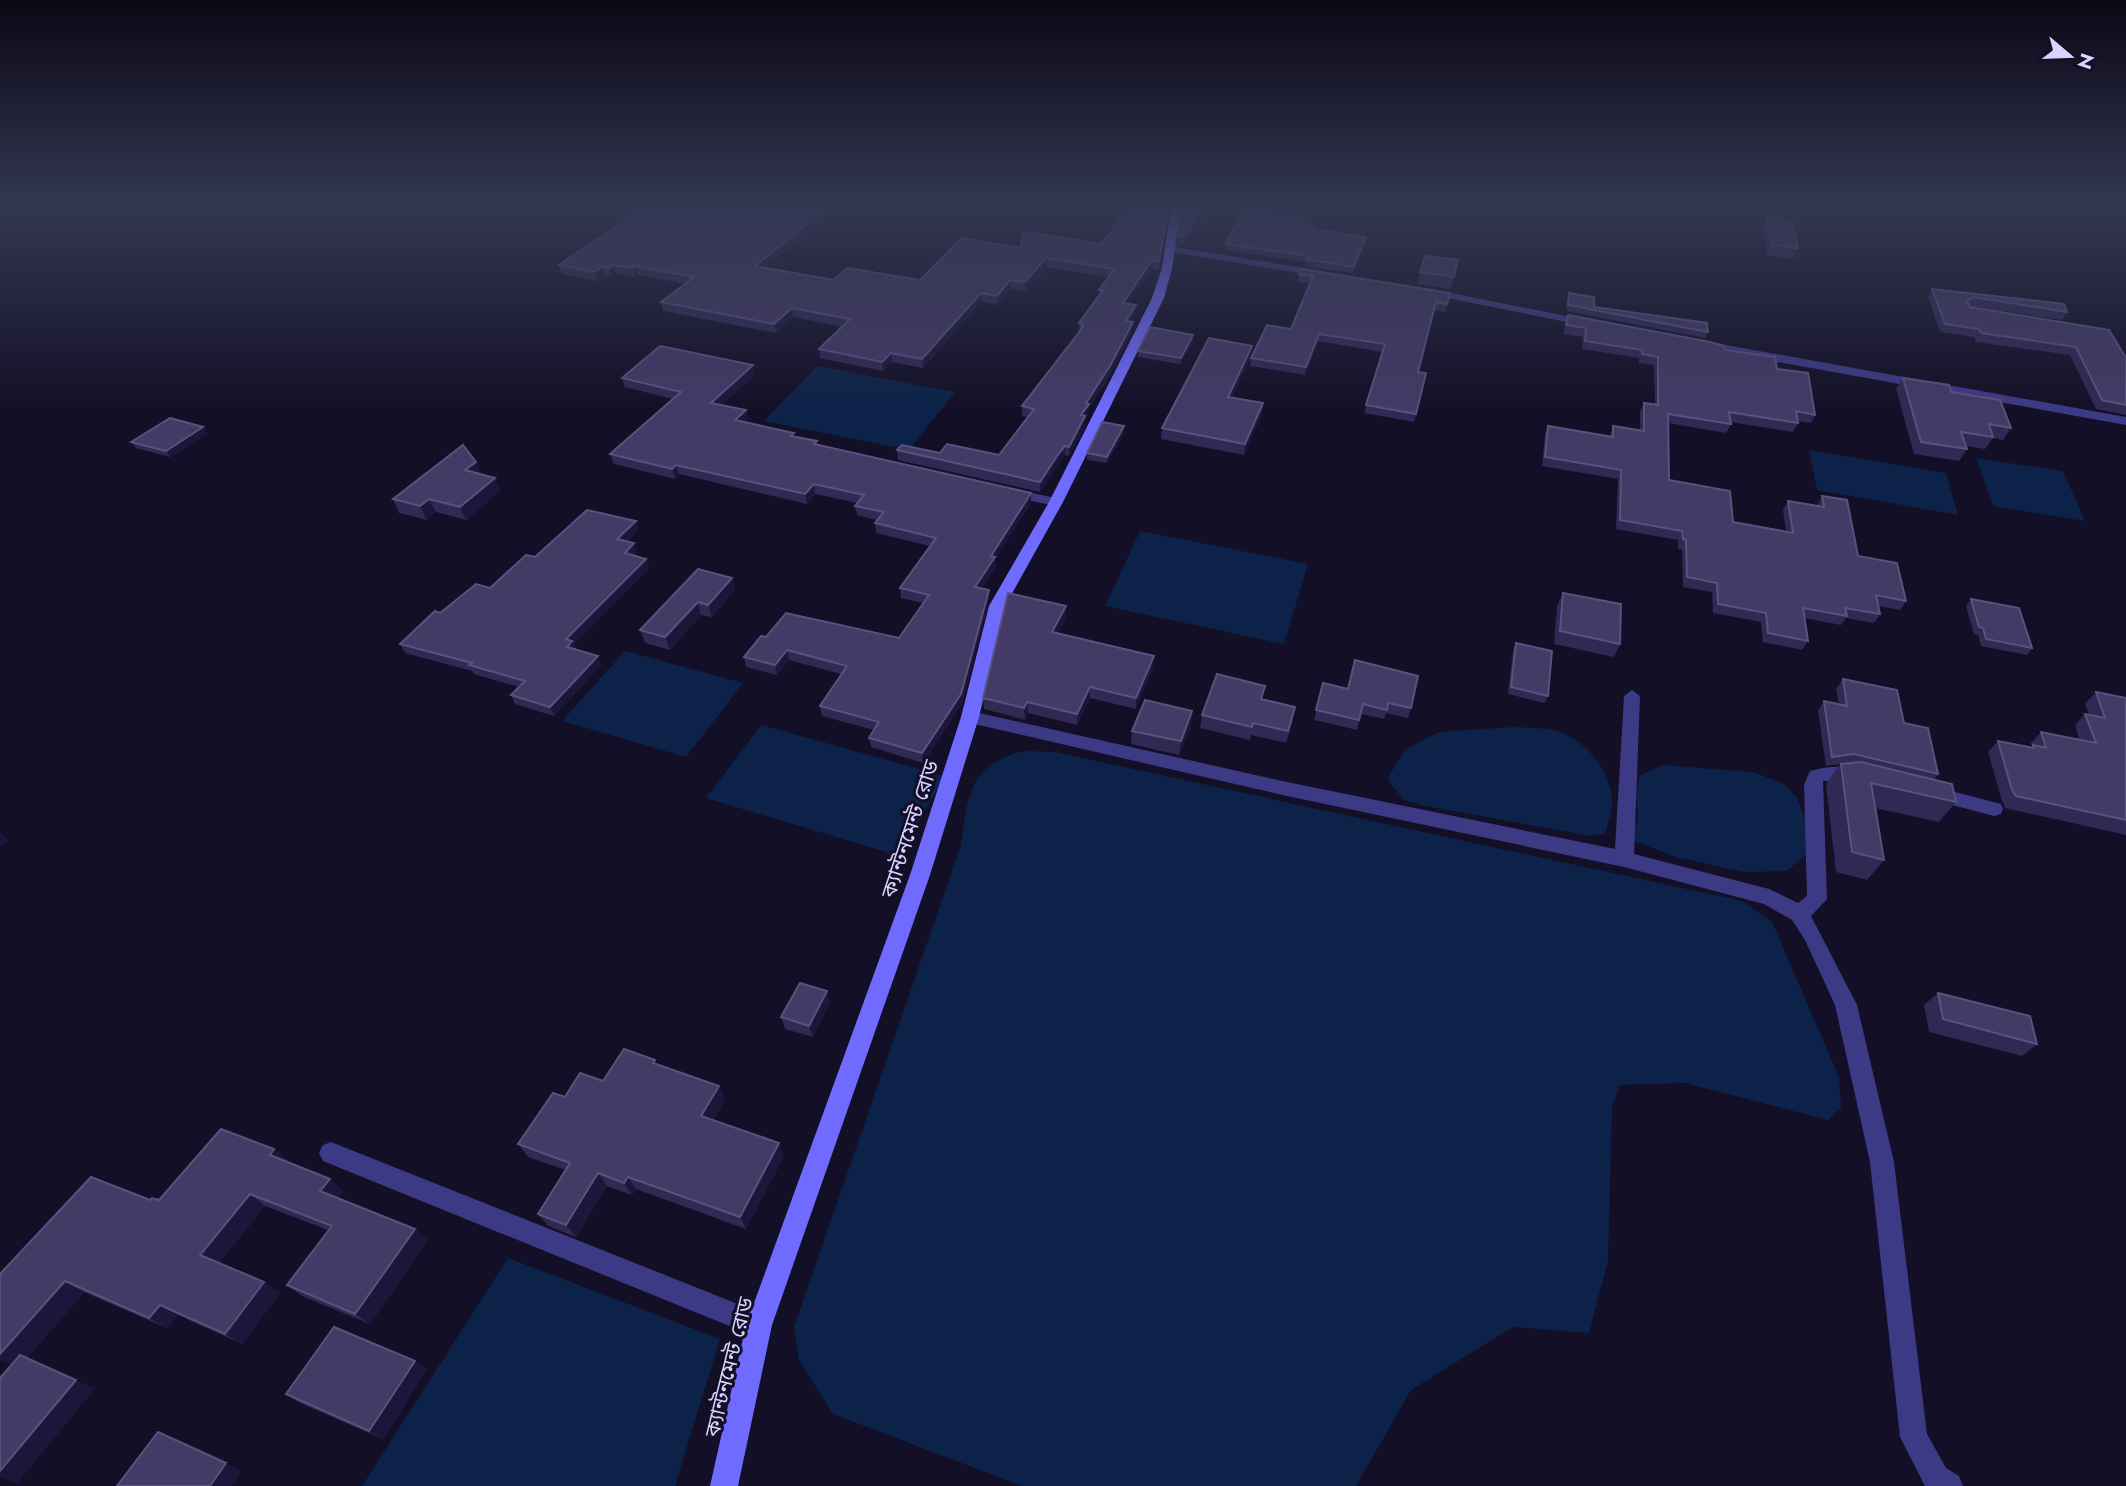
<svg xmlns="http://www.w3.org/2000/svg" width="2126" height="1486" viewBox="0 0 2126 1486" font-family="Jost,'Noto Sans Bengali',sans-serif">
<rect width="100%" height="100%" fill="#130f26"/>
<!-- water -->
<g fill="#0c2248">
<path d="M817,366L955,392L909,450L764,421Z"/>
<path d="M1809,450L1946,473L1958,515L1817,490Z"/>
<path d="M1976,458L2063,471L2085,521L1993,506Z"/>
<path d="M1140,531L1308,564L1284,644L1105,606Z"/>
<path d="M625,651L743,683L686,757L562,721Z"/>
<path d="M761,725L945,776L899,856L706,798Z"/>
<path d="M1514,727C1530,728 1548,727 1563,733C1590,744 1614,777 1612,807C1611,816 1607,825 1605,834L1590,836L1420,805L1403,799L1387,779L1405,750L1438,732Z"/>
<path d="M1024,751L1055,752L1742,901L1772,922L1839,1077L1841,1108L1828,1120L1685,1083L1620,1085L1612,1108L1608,1261L1589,1333L1513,1327L1411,1390L1356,1486H1022L833,1414L799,1360L794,1327L961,845C968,795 969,764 1024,751Z"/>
<path d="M1663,765L1753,772L1785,784L1797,798L1806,822V854L1787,871L1743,872L1676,857L1632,840L1638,816L1636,793L1640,775Z"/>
<path d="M508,1258L720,1339L675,1486H362Z"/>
</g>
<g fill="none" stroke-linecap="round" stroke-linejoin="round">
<!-- street -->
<g fill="#3d3a85" fill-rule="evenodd">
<path d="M1170,246L1322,271L1327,274L1322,277L1166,251L1165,249Z"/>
<path d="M1426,288L1587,320L1593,323L1587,326L1422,293L1420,291Z"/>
<path d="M1704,341L2126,417V425L1700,348L1698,345Z"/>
<path d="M1008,488L1061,499L1063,502L1056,506L1003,495L1001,492Z"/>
<path d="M1632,690L1640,696L1634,854L1769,889L1798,903L1807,896L1804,785L1810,771C1827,766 1847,765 1864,770L1867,775L1864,780L1823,781L1827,899L1811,916L1857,1005L1894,1162L1927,1434L1946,1468L1959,1476L1963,1486H1925L1900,1437L1870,1162L1835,1005L1805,940L1792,920L1764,904L1624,867L1287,796L970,723L961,717L970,711L1287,782L1615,849L1624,696Z"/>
<path d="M1932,786L2001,804L2003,809L2001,814L1994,816L1926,798L1923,793L1926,788Z"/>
<path d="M331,1142L768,1316L772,1325L768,1334L759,1338L323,1161L319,1153L323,1145Z"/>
</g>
<!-- secondary -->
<path fill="#6f6bff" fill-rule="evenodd" d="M1172,204H1182L1172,268L1164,298L1063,502L1005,606L979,717L930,875L772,1325L738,1486H710L746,1325L910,875L961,717L989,606L1049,502L1152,298L1162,268Z"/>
</g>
<!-- wall -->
<g fill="#312854">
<path d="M620,204H909L898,214L841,205L765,268L834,280H920L1021,248L1101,244L1133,204H1170L1159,270L1152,269L1128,304L1136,305V314L1131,322L1132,331L1110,375L1089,408V413L1085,420V426L1069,456L1065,455L1057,466L1040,492L898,460L897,450L999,455L1028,417L1022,416V406L1079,332V323L1099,296V290L1108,277L1047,267L1026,291L1011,289L997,305L981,302L923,368L892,362L883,371L820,358L819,349L842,327L793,317L776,333L663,311L661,302L685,284L638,275L635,277L616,273L611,277L605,275L597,281L562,274L559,265L640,210L620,205Z"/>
<path d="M1212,204L1183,245H1178L1179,236Z"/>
<path d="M1767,218L1798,248L1793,259L1767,255L1763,228Z"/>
<path d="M1304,225L1313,226V229L1364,243L1353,273L1305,266L1306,262L1225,250V244Z"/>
<path d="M1458,260L1451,289L1417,284L1420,272Z"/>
<path d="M1299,274L1450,293L1445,312L1434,310L1418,372L1426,373L1414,422L1364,413L1382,352L1318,341L1305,375L1250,366L1251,358L1291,329L1310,283L1298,282Z"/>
<path d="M1932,289L2067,312L2062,320L1969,306L1970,307L2126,358V415L2096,409L2070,355L1976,342L1974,337L1940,332L1928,297Z"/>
<path d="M1569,293L1594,307L1708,332L1705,338L1566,311L1567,299Z"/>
<path d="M1568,315L1725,350L1777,369L1815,415L1811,423L1797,421L1798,423L1793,432L1730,422L1731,424L1726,433L1668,423L1669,480L1733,522L1786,532L1783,510L1788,501L1817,506L1822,496L1858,556L1906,601L1900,610L1878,606L1880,614L1874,623L1846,618L1841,625L1804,618L1808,641L1802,650L1763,642L1761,622L1713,613L1712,592L1683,587L1682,549H1678V540L1616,529L1618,479L1542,466L1545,434L1548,426L1610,436L1613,426L1640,431V411L1644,403L1655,404L1654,365L1639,363V358L1582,349L1583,337L1564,334L1565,323Z"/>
<path d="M1193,341L1180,364L1138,357V351Z"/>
<path d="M1251,356L1232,397L1263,403L1262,414L1244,455L1161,439L1162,428Z"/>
<path d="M755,374L722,405L746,410L748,419L745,422L795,437L817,441L818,445L1031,493V503L995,559L996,566L981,589L989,600L962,704L923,763L871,747L869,738L874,730L822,716L820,706L841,674L789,660L777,675L746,667L744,657L766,637L899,638L923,603L901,598L900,588L930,546L876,533L875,523L877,520L857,515L855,506L857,503L815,494L807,504L679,474L675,479L614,464L610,454L673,399L625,387L622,378Z"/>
<path d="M1903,378L1951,392L2011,428L2003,440L1993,438L1985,449L1966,446L1967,449L1959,461L1914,454L1896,389Z"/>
<path d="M1124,426V433L1107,463L1087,460V453Z"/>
<path d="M208,434L170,457L136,448L131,442Z"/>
<path d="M482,475L495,478L500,491L466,520L436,512L427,520L399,513L393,499Z"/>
<path d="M636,521L638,530L627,542L637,552L634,555L646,559L649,568L574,644L576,649L601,665L554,716L515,704L511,695L519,687L474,674L472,671L405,653L400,644L440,613L490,588L535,557Z"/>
<path d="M732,578L735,590L712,617L701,615L670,650L645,643L640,630Z"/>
<path d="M1563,593L1620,644L1614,657L1554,644L1557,606Z"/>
<path d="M1971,599L2032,648L2027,655L1981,646L1978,635L1974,634L1966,606Z"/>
<path d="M1066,618L1057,634L1153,668L1136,709L1090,698L1077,725L1028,713L1025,720L984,709L983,698Z"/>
<path d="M1516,643L1548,696L1545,703L1508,694L1513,650Z"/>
<path d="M1843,679L1904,723L1938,774L1934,780L1956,802L1939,822L1875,808L1884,860L1867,880L1836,872L1826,784L1840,764L1826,766L1818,711L1824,701L1839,704L1836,689Z"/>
<path d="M1323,683L1411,708L1408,718L1386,713L1384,719L1361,714L1357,730L1314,720Z"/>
<path d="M2096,692L2126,698V835L2005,808L2002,801L1988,752L1998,741L2031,748L2032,747L2031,743L2041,732L2079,739L2075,725L2085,714H2089L2085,704Z"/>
<path d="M1263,700L1293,720L1286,743L1251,735L1250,740L1200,728L1202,715Z"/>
<path d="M1192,711L1191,725L1179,755L1131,744L1132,731Z"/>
<path d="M827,991L830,1002L813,1037L785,1029L781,1017Z"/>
<path d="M1938,993L2037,1044L2022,1056L1929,1032L1924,1005Z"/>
<path d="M658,1065L719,1086L725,1099L713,1120L784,1156L746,1229L636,1189L632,1195L607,1186L576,1237L548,1226L538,1214L566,1170L528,1157L518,1144L565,1097L603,1081Z"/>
<path d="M289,1161L288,1162L330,1179L343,1191L338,1198L415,1229L428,1240L370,1324L302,1296L287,1285L328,1230L265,1206L219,1263L264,1282L280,1293L242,1344L178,1315L167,1328L84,1292L27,1358L94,1389L17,1483L11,1365L0,1274L150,1200H159Z"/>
<path d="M415,1361L427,1369L383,1439L300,1403L286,1394Z"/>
</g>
<!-- shaded-wall -->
<g fill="#1d163a">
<path d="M832,204H841V205L756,275L755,266Z"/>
<path d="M900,204H909L898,214L897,206Z"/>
<path d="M1169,204L1159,270V261Z"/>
<path d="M1207,204H1212L1183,245L1184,237Z"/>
<path d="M1366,237L1364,243L1353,273L1354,267Z"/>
<path d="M1046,258L1047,267L1026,291L1025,282Z"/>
<path d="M1152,260V269L1123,312V303Z"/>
<path d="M614,265L616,273L611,277L609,268Z"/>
<path d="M635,266L638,275L635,277L632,268Z"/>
<path d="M602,267L605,275L597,281L595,272Z"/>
<path d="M1010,280L1011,289L997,305V296Z"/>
<path d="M981,293V302L923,368L922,359Z"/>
<path d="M1136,305V314L1125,330L1126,321Z"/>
<path d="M792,308L793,317L776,333L774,324Z"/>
<path d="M1133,322L1132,331L1110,375L1089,408V413L1085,420V426L1069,456V447L1086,403Z"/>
<path d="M1319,334L1318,341L1305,375L1306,367Z"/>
<path d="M1193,335V341L1180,364L1181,358Z"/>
<path d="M1252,346L1251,356L1227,407L1228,397Z"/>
<path d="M891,353L892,362L883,371L882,362Z"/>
<path d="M753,365L755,374L714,412L711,403Z"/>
<path d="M1263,403L1262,414L1244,455L1245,444Z"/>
<path d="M746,410L748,419L738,430L735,420Z"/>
<path d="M1124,426V433L1107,463V457Z"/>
<path d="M203,427L208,434L170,457L166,451Z"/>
<path d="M1065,446V455L1057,466L1040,492V482L1057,456Z"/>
<path d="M476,462L482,475L465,470Z"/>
<path d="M676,465L679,474L675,479L672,469Z"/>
<path d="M495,478L500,491L466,520L460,507Z"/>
<path d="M814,484L815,494L807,504L805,494Z"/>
<path d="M1031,493V503L995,559L996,566L976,597L975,587L991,556Z"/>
<path d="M429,499L436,512L427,520L420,506Z"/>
<path d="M636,521L638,530L620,548L617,539Z"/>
<path d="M634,543L637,552L628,562L625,553Z"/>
<path d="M646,559L649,568L574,644L576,650L567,647L566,639Z"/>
<path d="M732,578L735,590L712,617L708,605Z"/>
<path d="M989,590V600L962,704L923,763L922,753Z"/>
<path d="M698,602L701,615L670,650L665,637Z"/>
<path d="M1066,606V618L1052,644V632Z"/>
<path d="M787,650L789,660L777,675L775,665Z"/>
<path d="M598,656L601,665L554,716L550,707Z"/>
<path d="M1154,656L1153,668L1136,709V698Z"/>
<path d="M1090,687V698L1077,725V714Z"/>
<path d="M1027,702L1028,713L1025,720L1024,708Z"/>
<path d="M1192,711L1191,725L1179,755L1181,741Z"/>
<path d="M0,832L9,841L0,848Z"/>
<path d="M827,991L830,1002L813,1037L809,1026Z"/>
<path d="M719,1086L725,1099L708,1129L701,1116Z"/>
<path d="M779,1143L784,1156L746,1229L740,1217Z"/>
<path d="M274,1149L289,1161L284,1167L270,1155Z"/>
<path d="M598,1173L607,1186L576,1237L566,1225Z"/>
<path d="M628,1177L636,1189L632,1195L624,1183Z"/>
<path d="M330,1179L343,1191L334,1203L320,1191Z"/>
<path d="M250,1194L265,1206L217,1266L200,1255Z"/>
<path d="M415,1229L428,1240L370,1324L355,1314Z"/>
<path d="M65,1281L84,1292L27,1358L94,1389L17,1483L0,1477V1471L18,1368L0,1360V1354Z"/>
<path d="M264,1282L280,1293L242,1344L225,1334Z"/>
<path d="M160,1305L178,1315L167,1328L149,1318Z"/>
<path d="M415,1361L427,1369L383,1439L369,1431Z"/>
<path d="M176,1440L242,1471L231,1486H210Z"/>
</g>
<!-- building -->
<g fill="#433a66" stroke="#5a527e" stroke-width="2">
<path d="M646,204H832L755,266L834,280L847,268L920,280L962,238L1021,248L1024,232L1101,244L1133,204H1169L1159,261L1152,260L1123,303L1136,305L1126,321L1133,322L1110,366L1086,403L1089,404L1081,415L1085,416L1069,447L1065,446L1057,456L1040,482L897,450L902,445L940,453L947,444L999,455L1034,409L1022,406L1080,331L1083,324L1079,323L1103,290H1099L1114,269L1046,258L1025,282L1010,280L997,296L981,293L922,359L891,353L882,362L819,349L850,319L792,308L774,324L661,302L694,277L635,266L632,268L614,265L609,268L602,267L595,272L559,265L649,204Z"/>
<path d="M881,204H900L897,206Z"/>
<path d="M1183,204H1207L1184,237L1179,236Z"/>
<path d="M1245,210L1305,218L1302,225L1313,226L1312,229L1366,237L1354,267L1306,259L1308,256L1225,244Z"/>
<path d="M1767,218L1792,221L1798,248L1772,245Z"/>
<path d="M1425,256L1458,260L1454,277L1420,272Z"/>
<path d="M1302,269L1450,293L1447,304L1436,302L1418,372L1426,373L1416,414L1366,405L1385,344L1319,334L1306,367L1251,358L1267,325L1291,329L1313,276L1299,274Z"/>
<path d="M1932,289L2064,304L2067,312L1974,297L1967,301L1970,307L2109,330L2126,358V405L2102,400L2076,347L1981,333L1979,329L1945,324Z"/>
<path d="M1569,293L1594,297V307L1707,323L1708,332L1568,305Z"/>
<path d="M1568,315L1710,342L1724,346L1725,350L1775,357L1777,369L1808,373L1815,415L1796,411L1798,423L1729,412L1731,424L1668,414L1669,480L1730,491L1733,522L1793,533L1788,501L1824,507L1822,496L1847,500L1858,556L1897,563L1906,601L1876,595L1880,614L1845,608L1847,616L1803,608L1808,641L1768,633L1766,613L1718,604L1717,583L1687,577L1686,540L1683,539L1682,531L1620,520L1621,470L1545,457L1548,426L1613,437V426L1644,431V403L1658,405V357L1642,354V350L1585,341L1586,328L1566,325Z"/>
<path d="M1150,327L1193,335L1181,358L1138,351Z"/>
<path d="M1209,338L1252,346L1228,397L1263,403L1245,444L1162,428Z"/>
<path d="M660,346L753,365L711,403L746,410L735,420L794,433L791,436L817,441L814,444L1031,493L991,556L995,557L975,587L989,590L961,694L922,753L869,738L879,722L820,706L847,666L787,650L775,665L744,657L761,636L766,637L786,613L899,638L929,595L900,588L936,538L875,523L884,512L855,506L864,495L814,484L805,494L676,465L672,469L610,454L681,392L622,378Z"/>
<path d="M1903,378L1949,385L1951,392L2000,400L2011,428L1989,424L1993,437L1961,432L1967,449L1921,442Z"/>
<path d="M170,418L203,427L166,451L131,442Z"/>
<path d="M1102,422L1124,426L1107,457L1087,453Z"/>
<path d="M463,445L476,462L465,470L495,478L460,507L429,499L420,506L393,499Z"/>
<path d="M587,510L636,521L617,539L634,543L625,553L646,559L566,639L572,641L567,647L598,656L550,707L511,695L525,681L469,665L472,663L400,644L435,611L440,613L476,584L490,588L526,555L535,557Z"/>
<path d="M698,569L732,578L708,605L698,602L665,637L640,630Z"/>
<path d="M1008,593L1066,606L1052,632L1154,656L1136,698L1090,687L1077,714L1027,702L1024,708L983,698Z"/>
<path d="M1563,593L1621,604L1620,644L1560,631Z"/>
<path d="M1971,599L2019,608L2032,648L1986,639L1983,628L1979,627Z"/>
<path d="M1516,643L1552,651L1548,696L1511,687Z"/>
<path d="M1355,660L1418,676L1411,708L1388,703L1387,710L1363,704L1359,720L1316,710L1323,683L1348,689Z"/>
<path d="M1217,674L1265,686L1261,699L1295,707L1288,731L1253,723L1252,727L1202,715Z"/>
<path d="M1843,679L1897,690L1904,723L1928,728L1938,774L1854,754L1832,757L1824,701L1847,706Z"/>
<path d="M2096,692L2126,698V820L2016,796L2012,790L1998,741L2034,748L2033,745L2046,748L2041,732L2096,743L2085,714L2105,718Z"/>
<path d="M1145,700L1192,711L1181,741L1132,731Z"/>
<path d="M1861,762L1952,784L1956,802L1871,783L1884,860L1852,852L1841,764Z"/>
<path d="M800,983L827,991L809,1026L781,1017Z"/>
<path d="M1938,993L2030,1016L2037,1044L1943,1019Z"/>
<path d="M624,1049L655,1060L653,1063L719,1086L701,1116L779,1143L740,1217L628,1177L624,1183L598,1173L566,1225L538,1214L570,1163L518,1144L553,1093L565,1097L580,1073L603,1081Z"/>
<path d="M221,1129L274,1149L270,1155L330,1179L320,1191L415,1229L355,1314L287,1285L332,1226L250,1194L200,1255L264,1282L225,1334L160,1305L149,1318L65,1281L0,1354V1274L91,1177L150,1200L152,1198L159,1200Z"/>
<path d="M334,1327L415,1361L369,1431L286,1394Z"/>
<path d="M20,1355L76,1380L0,1471V1378Z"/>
<path d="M158,1432L226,1463L210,1486H117Z"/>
</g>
<!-- sky -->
<linearGradient id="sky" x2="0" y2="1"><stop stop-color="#0a0815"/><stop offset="0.5" stop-color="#333752"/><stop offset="1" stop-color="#333752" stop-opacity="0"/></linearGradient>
<rect width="2126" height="412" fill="url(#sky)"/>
<g text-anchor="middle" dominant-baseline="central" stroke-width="6" stroke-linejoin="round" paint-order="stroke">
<!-- street labels -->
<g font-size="21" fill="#d9d4ff" stroke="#130f26">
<text transform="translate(910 829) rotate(-72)">ক্যান্টনমেন্ট রোড</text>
<text transform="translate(729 1367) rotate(-76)">ক্যান্টনমেন্ট রোড</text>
</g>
</g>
<!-- north arrow -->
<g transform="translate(2070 56) rotate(109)" stroke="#130f26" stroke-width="5" paint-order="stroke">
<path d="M0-5L12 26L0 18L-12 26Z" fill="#d9d4ff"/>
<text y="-10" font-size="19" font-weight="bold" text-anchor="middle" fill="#d9d4ff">N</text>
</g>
</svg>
